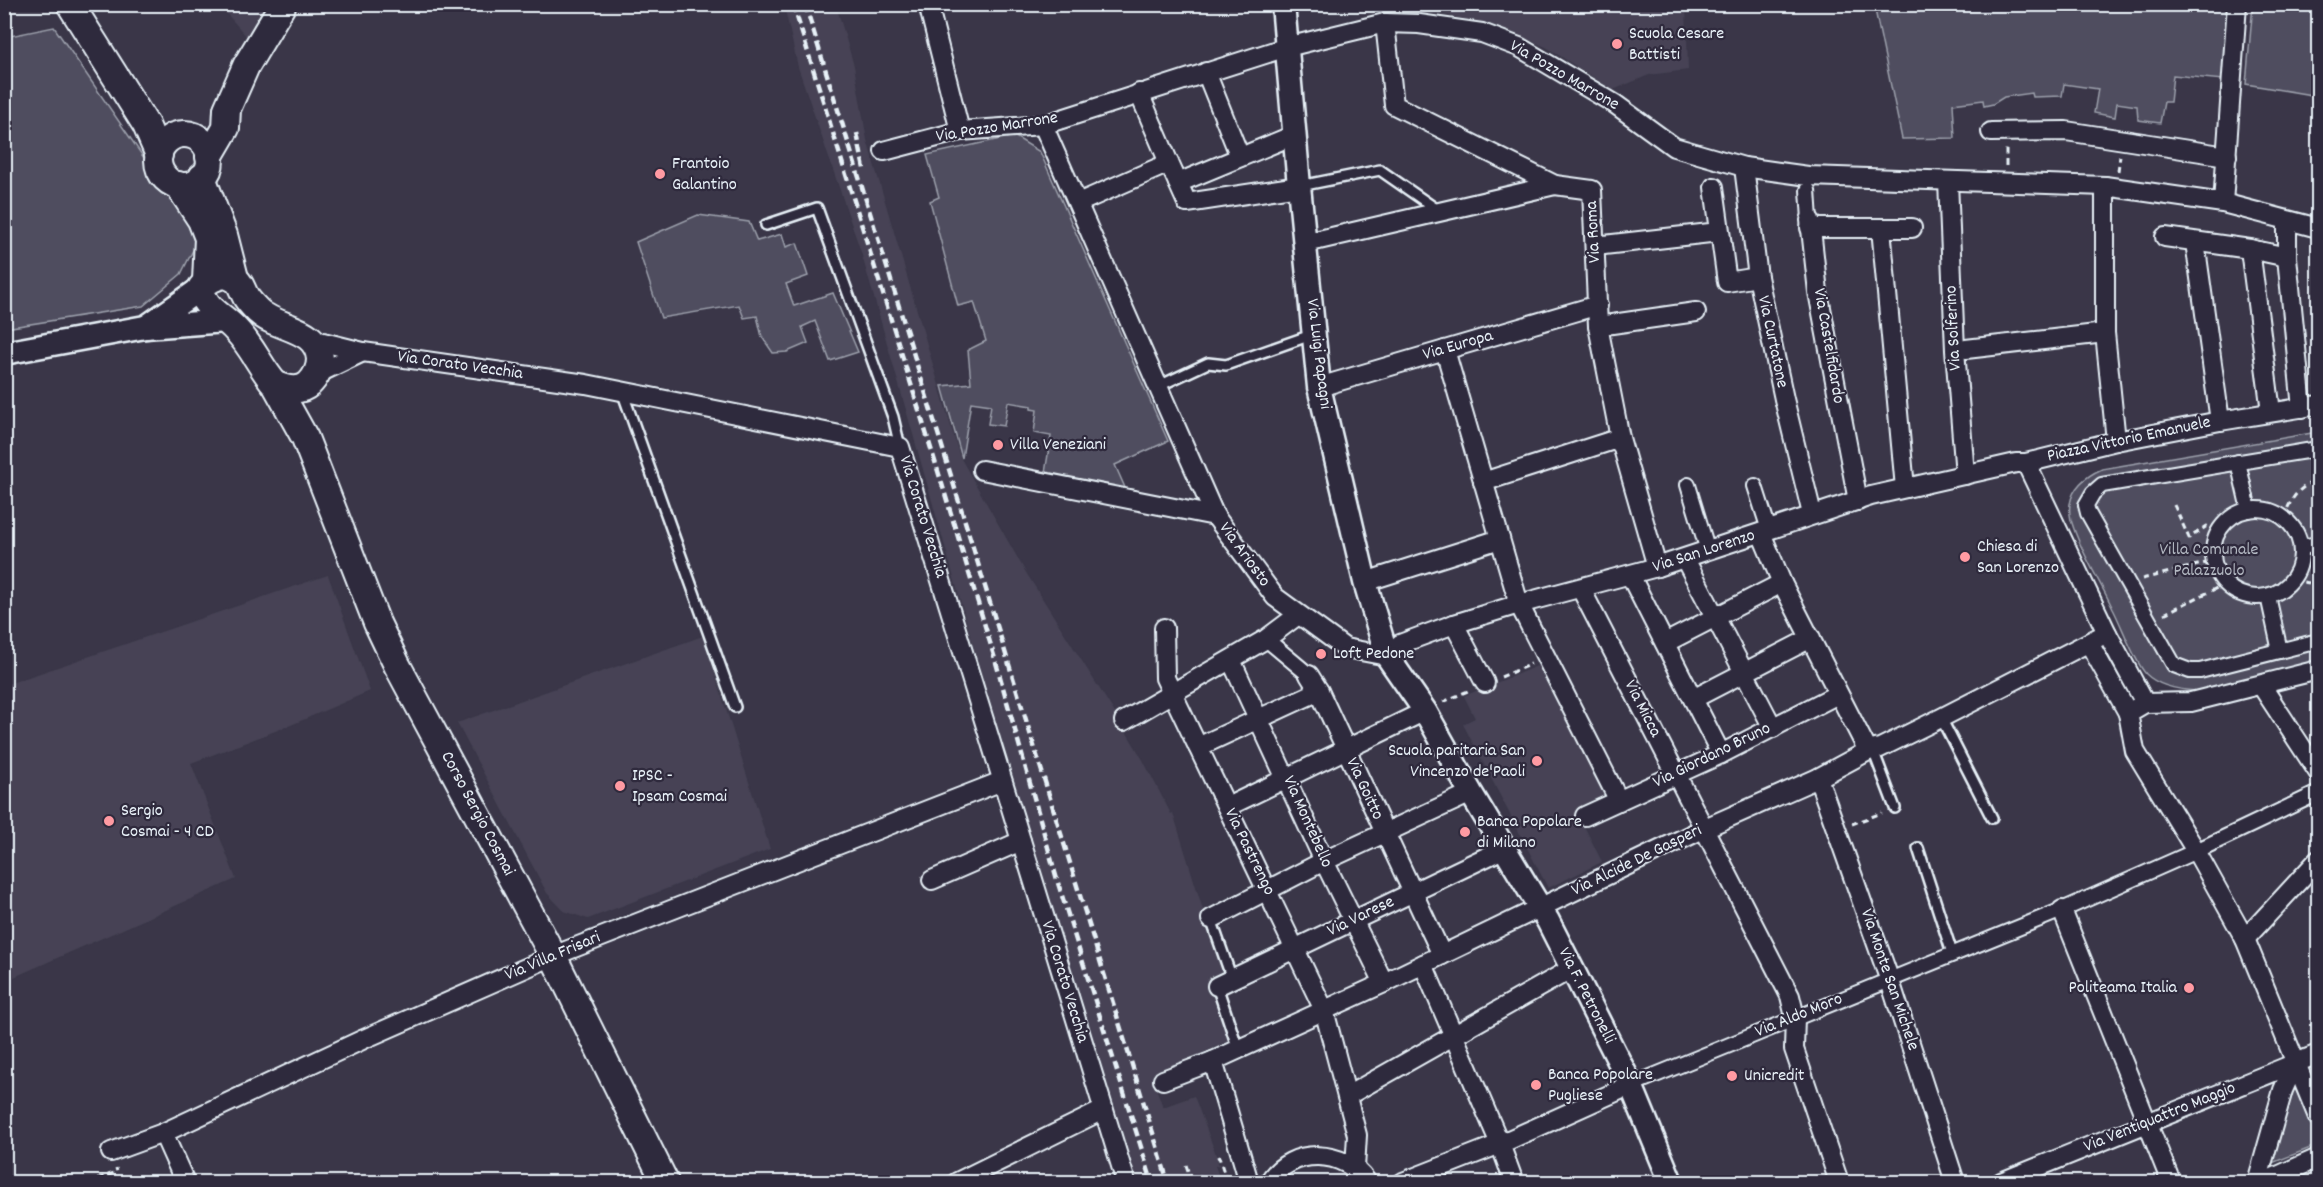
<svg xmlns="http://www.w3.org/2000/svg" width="2323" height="1187" viewBox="0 0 2323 1187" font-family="Dekko,sans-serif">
<rect width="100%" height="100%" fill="#3a3648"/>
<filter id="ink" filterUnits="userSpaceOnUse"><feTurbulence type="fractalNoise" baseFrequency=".0167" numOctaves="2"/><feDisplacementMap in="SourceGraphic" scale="12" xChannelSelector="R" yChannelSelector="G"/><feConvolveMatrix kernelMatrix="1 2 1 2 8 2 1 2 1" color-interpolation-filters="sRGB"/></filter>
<g filter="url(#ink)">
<!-- built -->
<g fill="#464354">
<path d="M219,5H270L247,37Z"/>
<path d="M784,5H836L854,66L867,140L960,457L1025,571L1118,718L1143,760L1171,814L1173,813L1223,974L1208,978L1228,1041L1152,1077L1163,1107L1194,1096L1214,1149L1219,1165L1215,1166L1221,1182H1134L1042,887L861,252L798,67Z"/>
<path d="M1403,5H1686L1688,70L1649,75L1613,90L1546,47L1494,26Z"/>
<path d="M328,575L370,691L291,725L191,763L236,879L5,981V685Z"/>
<path d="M703,636L770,849L588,919L564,911L547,893L457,723Z"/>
<path d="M1542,664L1611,798L1578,814L1602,862L1548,888L1463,724L1475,718L1464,696Z"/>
</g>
<!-- green -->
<g fill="#504e5f" stroke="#9ca0ac" stroke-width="1.5">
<path d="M2253,4L2318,5V96L2246,84Z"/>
<path d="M1874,5H2230L2223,80L2173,75L2170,102H2164L2160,123L2138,120L2137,106L2117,103L2115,117L2094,113L2098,89L2064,84L2062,96L2033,97L2032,93L2004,97L1993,104L1984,106L1983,100L1953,104L1955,138L1902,139Z"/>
<path d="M54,27L199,238L181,274L143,306L5,328V37Z"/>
<path d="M1014,136L1040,152L1168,441L1115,465L1126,490L1045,473L1051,436L1034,433L1037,410L1031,409V406L1008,402L1004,426L988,424L991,405L971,402L962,458L942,386L971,383L968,350L986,341L974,302L958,306L930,201L939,197L927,155Z"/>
<path d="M698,215L749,222L757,241L782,234L786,247L797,243L808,276L786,284L794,306L833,293L858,352L830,361L815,321L802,327L808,343L787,352L773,353L762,337L757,316L744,318L739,305L661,318L636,242Z"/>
<path d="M2318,432V660L2197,691C2180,690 2159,687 2146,674C2134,661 2122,626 2113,609C2100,581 2081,553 2072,523C2070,518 2069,509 2070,504C2073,486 2086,476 2102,469Z"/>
<path d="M2294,1086L2318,1138V1145L2272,1163Z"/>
</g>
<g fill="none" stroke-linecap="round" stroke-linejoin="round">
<!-- service casing -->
<g stroke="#e8f1f8" stroke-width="14">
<g id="service">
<path d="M1300,186L1380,170L1439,211"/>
<path d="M766,225L817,208L893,417L900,447"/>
<path d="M1159,386L1208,363L1226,365L1314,334"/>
<path d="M622,391L735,707"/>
<path d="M1941,718L1992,818"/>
<path d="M1873,750L1895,808"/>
<path d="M1918,848L1952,953"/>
<path d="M1211,919L1232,979"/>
<path d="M1217,986L1238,1049"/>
</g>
</g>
<!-- pedestrian casing -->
<g stroke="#e8f1f8" stroke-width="18">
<g id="pedestrian">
<path d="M1808,190L1810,220"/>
<path d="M2318,449L2102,485L2093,493L2086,505L2088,513L2174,665L2190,671H2200L2318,641"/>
<path d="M2238,462L2249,510"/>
<path d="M1688,485L1708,551"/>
<path d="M1755,486L1769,530"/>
<circle cx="2257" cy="553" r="44"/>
<path d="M2301,547L2318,544"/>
<path d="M2268,596L2280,651"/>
<path d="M1266,639L1309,675"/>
<path d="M1631,1085L2062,910L2196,851L2318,793"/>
</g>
</g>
<!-- minor casing -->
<g stroke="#e8f1f8" stroke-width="22">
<g id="minor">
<path d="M928,4L960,131"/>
<path d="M1385,23L1394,105L1555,185L1592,190L1598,326L1620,438L1657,567"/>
<path d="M1206,72L1240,157"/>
<path d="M1043,125L1215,516L1275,597L1345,648L1387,656L1400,644L1454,624L1519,604L1657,567L1871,496L2016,463H2026L2116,441L2220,421L2318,405"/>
<path d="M1991,132L2066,131L2227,156"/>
<path d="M884,151L960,131L1043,125L1287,47L1385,23L1419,24L1482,33L1519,47L1615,104L1674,147L1744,167L1808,176L2105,186L2223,203L2318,228"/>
<path d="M1169,163L1187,203L1299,186"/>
<path d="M1744,167L1758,277L1784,399L1812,514"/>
<path d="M1948,181L1955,350L1965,475"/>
<path d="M1178,183L1294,135"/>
<path d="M2105,186V333L2116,441"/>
<path d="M1714,187L1727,282L1758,277"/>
<path d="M1078,203L1169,163L1139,93"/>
<path d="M2223,203L2237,4"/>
<path d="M1810,220L1818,292L1858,501"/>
<path d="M2287,221V257L2302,408"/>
<path d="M1810,228H1881L1905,488"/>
<path d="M1881,228H1912"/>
<path d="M2165,237L2250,249L2287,257"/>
<path d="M2195,242L2220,421"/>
<path d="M1306,243L1555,185"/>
<path d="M1595,246L1719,232"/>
<path d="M2250,249L2271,412"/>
<path d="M1598,326L1696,312"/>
<path d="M311,339L363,352L586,384L900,447L1126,1182"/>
<path d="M1966,349L2105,333"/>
<path d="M1445,350L1519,604L1619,801"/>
<path d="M317,374L363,352"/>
<path d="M1319,387L1598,305"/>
<path d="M2026,463L2107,633L2145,703"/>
<path d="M982,470L1215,516"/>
<path d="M1483,482L1620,438"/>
<path d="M1761,533L1782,583L1868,751"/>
<path d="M1685,559L1773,728"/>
<path d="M1630,575L1721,754"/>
<path d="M1365,582L1500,539"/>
<path d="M1581,589L1790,996L1795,1017L1794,1049L1839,1182"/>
<path d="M1454,624L1485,683"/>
<path d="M1164,628L1165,678L1324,1010L1357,1135L1355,1168"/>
<path d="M1665,643L1782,583"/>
<path d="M2089,643L2128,713L2145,703L2191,702L2318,670"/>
<path d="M1231,660L1324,861L1384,983"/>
<path d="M1309,675L1319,691L1442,955"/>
<path d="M2261,685L2318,772"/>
<path d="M1693,699L1811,638"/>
<path d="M2128,713L2135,751L2196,851L2245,939L2318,1117"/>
<path d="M1124,721L1266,639L1298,615"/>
<path d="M1198,747L1319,691"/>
<path d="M1818,778L1890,981L1955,1182"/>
<path d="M1227,807L1425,711"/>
<path d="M1585,816L1721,754L1838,694"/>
<path d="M932,880L1021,841"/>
<path d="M2062,910L2171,1182"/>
<path d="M1211,919L1324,861L1471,793"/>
<path d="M2245,939L2318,860"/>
<path d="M1423,964L1500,1144L1514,1182"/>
<path d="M1217,986L1505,848"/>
<path d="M1213,1061L1249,1182"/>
<path d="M1163,1080L1213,1061L1384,983L1705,828L1818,778L1868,751L1880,748L1941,718L2107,633"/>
<path d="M1347,1096L1573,968"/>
<path d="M163,1133L185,1182"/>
<path d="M111,1152L163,1133L364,1039L553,956L1002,781"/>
<path d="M957,1182L1103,1110"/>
<path d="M1269,1182C1291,1146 1345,1149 1367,1182"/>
<path d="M1403,1182L1500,1144L1631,1085"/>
<path d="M2001,1182L2318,1054"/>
<path d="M2257,1182L2283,1090L2295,1063"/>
<path d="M2264,1182L2318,1158"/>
</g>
</g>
<!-- tertiary casing -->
<g stroke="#e8f1f8" stroke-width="27">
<g id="tertiary">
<path d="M1283,4L1299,186L1319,387L1365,582L1387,656L1425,711L1471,793L1548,921L1631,1085L1671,1182"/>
<path d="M146,327L201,288"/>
<path d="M4,353L145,327L226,321"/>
</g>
</g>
<!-- secondary casing -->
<g stroke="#e8f1f8" stroke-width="30">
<g id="secondary">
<path d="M70,4L146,125L159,155"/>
<circle cx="184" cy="160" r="26"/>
<path d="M209,157L226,128L227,109L246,66L283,4"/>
<path d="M202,177L224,235L235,278"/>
<path d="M178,185L201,220L208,238L206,281"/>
<path d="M226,275C242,281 239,284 246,297C249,302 254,307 258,311C278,330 317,326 320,359C320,369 316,377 309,384C299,393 286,389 275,384C260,367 252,346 236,330C224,316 202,308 201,288C207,280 215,276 226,275Z"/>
<path d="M275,384L305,438L377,623L397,665L553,956L665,1182"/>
</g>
</g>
<!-- path -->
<g stroke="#e8f1f8" stroke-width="3" stroke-dasharray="6 4.5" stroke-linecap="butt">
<path d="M2006,166V148"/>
<path d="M2118,171L2120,156"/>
<path d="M2311,464L2316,480"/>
<path d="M2174,505L2189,538L2207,526L2218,532"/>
<path d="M2284,518C2290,499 2299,486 2318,480"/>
<path d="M2142,579L2214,561"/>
<path d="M2293,580L2309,583L2318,592"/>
<path d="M2164,614L2225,584"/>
<path d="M1501,677L1531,664"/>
<path d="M1443,702L1470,690"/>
<path d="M1852,824L1882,813"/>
<path d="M1217,1158L1219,1157L1227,1182"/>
<path d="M1186,1165L1192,1182"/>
<path d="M1199,1175L1202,1182"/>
<path d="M88,1182L117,1172L116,1168"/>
</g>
<!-- service -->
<use href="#service" stroke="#2f2a3d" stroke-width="9"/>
<!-- pedestrian -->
<use href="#pedestrian" stroke="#2f2a3d" stroke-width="14"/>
<!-- minor -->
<use href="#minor" stroke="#2f2a3d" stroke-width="18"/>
<!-- tertiary -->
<use href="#tertiary" stroke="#2f2a3d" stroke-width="22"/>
<!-- secondary -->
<use href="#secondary" stroke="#2f2a3d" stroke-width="26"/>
<!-- rail -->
<g stroke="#e8f1f8" stroke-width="4.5" stroke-dasharray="9 4.5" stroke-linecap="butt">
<path d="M793,4L942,484L995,659L1058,883L1152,1182"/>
<path d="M805,4L885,261L1168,1182"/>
<path d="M857,133L864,169"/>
</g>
</g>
</g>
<!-- markers -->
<g fill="#ff9aa2" stroke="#2f2a3d" stroke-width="2">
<circle cx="1617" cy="44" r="6"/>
<circle cx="660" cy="174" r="6"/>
<circle cx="998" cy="445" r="6"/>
<circle cx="1965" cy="557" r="6"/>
<circle cx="1321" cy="654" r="6"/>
<circle cx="1537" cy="761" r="6"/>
<circle cx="620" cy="786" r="6"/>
<circle cx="109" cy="821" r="6"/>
<circle cx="1465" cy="832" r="6"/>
<circle cx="2189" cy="988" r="6"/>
<circle cx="1732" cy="1076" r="6"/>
<circle cx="1536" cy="1085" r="6"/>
</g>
<g text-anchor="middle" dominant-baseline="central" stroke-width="4.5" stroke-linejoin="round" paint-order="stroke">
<!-- poi labels -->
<g font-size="18" fill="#e8f1f8" stroke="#2f2a3d" text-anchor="start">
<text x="1629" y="34">Scuola Cesare<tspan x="1629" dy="21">Battisti</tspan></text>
<text x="672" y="164">Frantoio<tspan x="672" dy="21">Galantino</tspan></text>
<text x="1010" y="445">Villa Veneziani</text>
<text x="1977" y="547">Chiesa di<tspan x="1977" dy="21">San Lorenzo</tspan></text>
<text x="1333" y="654">Loft Pedone</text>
<text x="1525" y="751" text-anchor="end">Scuola paritaria San<tspan x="1525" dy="21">Vincenzo de'Paoli</tspan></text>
<text x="632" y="776">IPSC -<tspan x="632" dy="21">Ipsam Cosmai</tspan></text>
<text x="121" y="811">Sergio<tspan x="121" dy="21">Cosmai - 4 CD</tspan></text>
<text x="1477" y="822">Banca Popolare<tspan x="1477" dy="21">di Milano</tspan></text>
<text x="2177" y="988" text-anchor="end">Politeama Italia</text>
<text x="1548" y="1075">Banca Popolare<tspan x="1548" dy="21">Pugliese</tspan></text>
<text x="1744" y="1076">Unicredit</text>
</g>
<!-- street labels -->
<g font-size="18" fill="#e8f1f8" stroke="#2f2a3d">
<text transform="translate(1564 76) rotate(30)">Via Pozzo Marrone</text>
<text transform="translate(997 128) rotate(-9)">Via Pozzo Marrone</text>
<text transform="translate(1594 232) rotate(-93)">Via Roma</text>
<text transform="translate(1954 328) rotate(-93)">Via Solferino</text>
<text transform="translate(1772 342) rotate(78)">Via Curtatone</text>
<text transform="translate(1458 346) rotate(-16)">Via Europa</text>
<text transform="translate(1828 346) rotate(80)">Via Castelfidardo</text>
<text transform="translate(1318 354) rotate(83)">Via Luigi Papagni</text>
<text transform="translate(460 366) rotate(8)">Via Corato Vecchia</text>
<text transform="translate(2129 440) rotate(-12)">Piazza Vittorio Emanuele</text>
<text transform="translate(922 517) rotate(73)">Via Corato Vecchia</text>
<text transform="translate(1704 552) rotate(-18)">Via San Lorenzo</text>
<text transform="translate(1244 555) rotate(54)">Via Ariosto</text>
<text transform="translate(1642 709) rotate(63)">Via Micca</text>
<text transform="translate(1712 756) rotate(-26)">Via Giordano Bruno</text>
<text transform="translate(1364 789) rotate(65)">Via Goitto</text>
<text transform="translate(477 814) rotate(62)">Corso Sergio Cosmai</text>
<text transform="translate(1307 822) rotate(66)">Via Montebello</text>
<text transform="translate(1249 852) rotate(64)">Via Pastrengo</text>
<text transform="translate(1637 861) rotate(-26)">Via Alcide De Gasperi</text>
<text transform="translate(1361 917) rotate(-26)">Via Varese</text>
<text transform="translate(553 957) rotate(-23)">Via Villa Frisari</text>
<text transform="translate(1889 980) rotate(71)">Via Monte San Michele</text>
<text transform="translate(1064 982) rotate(73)">Via Corato Vecchia</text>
<text transform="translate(1586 996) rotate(63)">Via F. Petronelli</text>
<text transform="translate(1799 1016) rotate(-22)">Via Aldo Moro</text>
<text transform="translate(2160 1118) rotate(-22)">Via Ventiquattro Maggio</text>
</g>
<!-- park labels -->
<g font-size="18" fill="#b3b8c2" stroke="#2f2a3d">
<text x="2209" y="550">Villa Comunale<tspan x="2209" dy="21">Palazzuolo</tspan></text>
</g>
</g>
<!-- margin -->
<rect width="2323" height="1187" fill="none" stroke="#2f2a3d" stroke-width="24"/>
<rect x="12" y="12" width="2299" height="1163" fill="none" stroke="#e8f1f8" stroke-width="2" filter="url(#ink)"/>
</svg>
